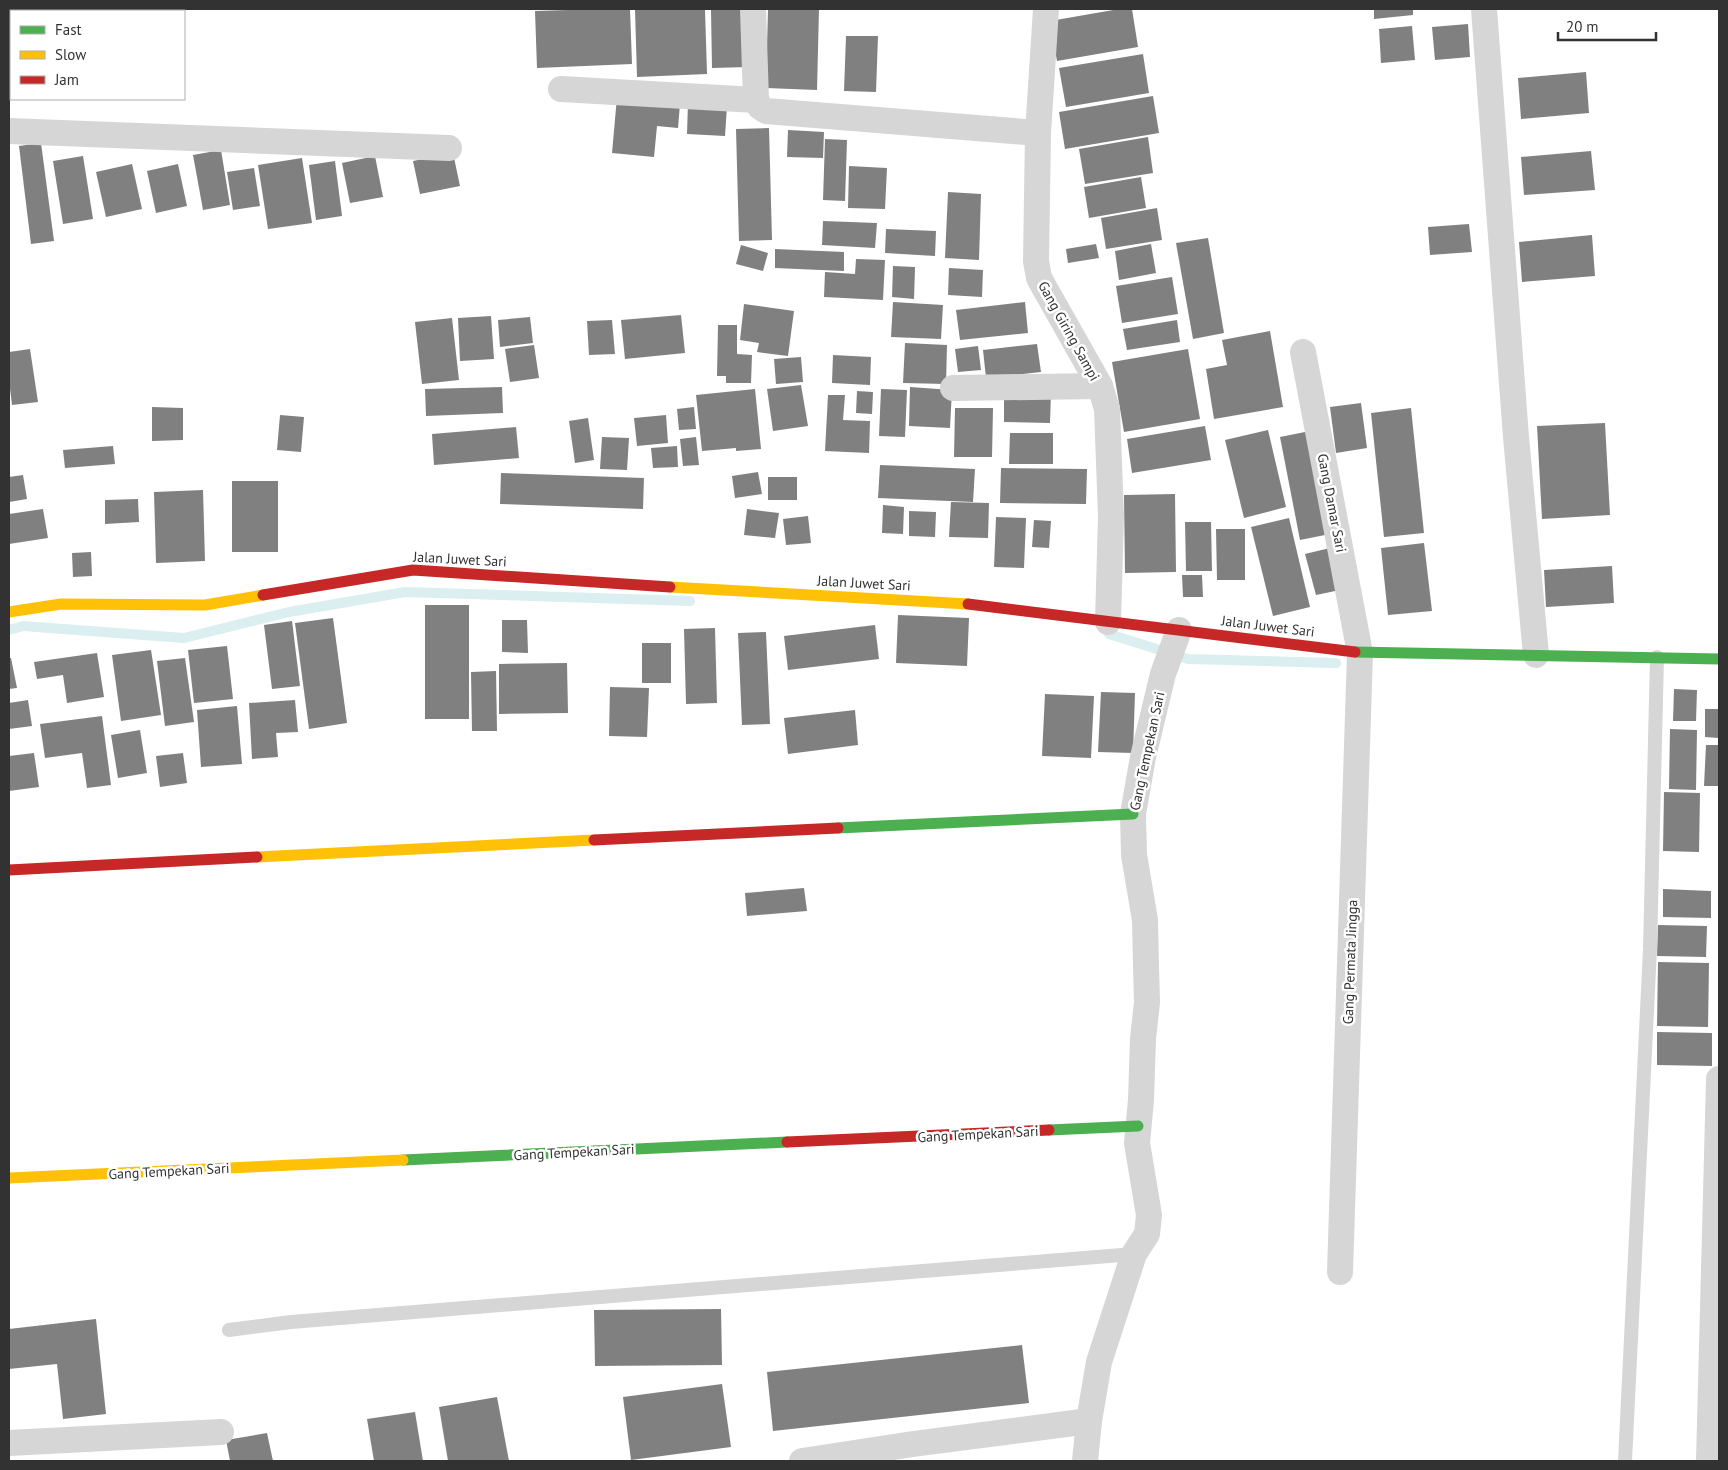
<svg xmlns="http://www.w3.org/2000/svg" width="1728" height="1470" viewBox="0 0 1728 1470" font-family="'PT Sans',sans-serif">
<rect width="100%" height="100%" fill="#fff"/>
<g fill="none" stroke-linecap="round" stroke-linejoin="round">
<!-- stream -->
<g stroke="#dbeef0" stroke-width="10">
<path d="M9,630L23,626L184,638L289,612L405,592L690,601"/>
<path d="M1109,634L1188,659L1336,663"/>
</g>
</g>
<!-- building -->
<g fill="#808080">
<path d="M600,9H630L632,64L537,68L535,11Z"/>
<path d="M635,9H705L707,74L637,77Z"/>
<path d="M747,9L749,67L712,68L711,10Z"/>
<path d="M768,9H819L817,90L766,88Z"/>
<path d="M1119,9H1132L1138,47L1057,61L1050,21Z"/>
<path d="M1374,9H1413V15L1374,19Z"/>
<path d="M1468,24L1470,57L1435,60L1432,27Z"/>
<path d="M1412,26L1415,60L1381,63L1379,29Z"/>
<path d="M846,36H878L876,92L844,91Z"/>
<path d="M1143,54L1149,93L1066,107L1059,68Z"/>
<path d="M1586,72L1589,113L1521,119L1518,78Z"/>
<path d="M1153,96L1159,133L1065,149L1059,112Z"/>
<path d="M617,97L680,104L678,128L657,126L654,157L612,153Z"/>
<path d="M688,103L727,106L725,136L687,134Z"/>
<path d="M769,128L772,240L739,241L736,129Z"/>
<path d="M788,130L824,132L823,158L787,157Z"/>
<path d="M1148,137L1153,173L1085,184L1079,149Z"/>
<path d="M825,139L847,140L845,201L823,200Z"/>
<path d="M41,143L54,241L31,244L19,146Z"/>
<path d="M221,150L230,205L203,210L193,155Z"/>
<path d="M1591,151L1595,190L1524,195L1521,157Z"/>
<path d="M453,153L460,186L420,194L413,161Z"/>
<path d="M83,156L93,219L63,224L53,161Z"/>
<path d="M375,156L383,197L350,203L342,163Z"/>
<path d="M302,158L312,223L268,229L258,165Z"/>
<path d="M335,161L342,216L316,220L309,165Z"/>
<path d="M132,164L142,209L106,217L96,172Z"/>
<path d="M178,164L187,206L156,213L147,171Z"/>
<path d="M849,166L887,168L885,209L848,208Z"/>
<path d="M254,168L260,206L233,210L227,172Z"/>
<path d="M1141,177L1146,208L1089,218L1084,187Z"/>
<path d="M948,192L981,194L979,260L945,258Z"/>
<path d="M1157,208L1162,240L1106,249L1101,218Z"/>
<path d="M823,221L877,223L875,248L822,245Z"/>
<path d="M1469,224L1472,252L1430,255L1428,227Z"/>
<path d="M886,229L936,231L935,256L885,253Z"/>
<path d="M1592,235L1595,276L1522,282L1519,242Z"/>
<path d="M1208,238L1224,333L1193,339L1176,243Z"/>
<path d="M1096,244L1099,258L1068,263L1066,249Z"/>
<path d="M1151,244L1156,273L1119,280L1115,251Z"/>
<path d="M741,245L768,253L763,271L736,264Z"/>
<path d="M775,249L844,252V271L775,268Z"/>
<path d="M856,259L885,260L883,300L824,297L825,272L855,274Z"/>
<path d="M893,266L915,267L914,299L892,297Z"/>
<path d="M949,268L983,270L982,297L948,295Z"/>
<path d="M1172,277L1178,314L1122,323L1116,286Z"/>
<path d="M893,302L943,305L941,339L891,337Z"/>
<path d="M1025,302L1028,333L960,340L956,310Z"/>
<path d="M744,304L794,311L788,356L757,352L759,343L740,340Z"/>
<path d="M681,315L685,353L625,359L621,320Z"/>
<path d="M491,316L494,359L460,361L458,318Z"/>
<path d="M530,317L533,343L500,347L498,320Z"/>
<path d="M452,318L459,380L422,384L415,322Z"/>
<path d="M612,320L615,354L589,355L587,321Z"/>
<path d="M1177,320L1180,342L1127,350L1123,329Z"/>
<path d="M718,325H737V354L752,355L751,383H726V376H717Z"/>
<path d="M1270,331L1283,407L1214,419L1206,369L1227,365L1222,340Z"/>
<path d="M905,343L947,345L946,384L903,383Z"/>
<path d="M1037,344L1041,372L986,378L983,350Z"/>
<path d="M534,345L539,378L510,382L505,349Z"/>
<path d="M978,346L981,370L958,372L955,349Z"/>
<path d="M30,349L38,402L12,405L9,380V352Z"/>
<path d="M1188,349L1200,419L1124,432L1112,362Z"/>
<path d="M833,355L871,357L870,385L832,383Z"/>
<path d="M801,357L803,382L776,384L774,359Z"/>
<path d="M801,385L808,426L773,431L767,389Z"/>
<path d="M502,387L503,413L426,416L425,389Z"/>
<path d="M910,387L952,390L950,428L909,426Z"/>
<path d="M755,389L761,449L736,451V448L702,451L696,395Z"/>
<path d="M881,389L907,390L905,437L879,436Z"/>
<path d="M857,391L873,392L872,414L856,413Z"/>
<path d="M1004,391L1051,392L1050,423L1004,422Z"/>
<path d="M828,395H845L843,420L870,421L869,453L825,451Z"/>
<path d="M1361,403L1367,448L1336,453L1330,407Z"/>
<path d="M152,407L183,408V440L152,441Z"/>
<path d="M694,407L696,429L679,430L677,409Z"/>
<path d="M955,408H993L992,457H954Z"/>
<path d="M1411,408L1424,533L1384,537L1371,413Z"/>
<path d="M280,415L304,417L301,452L277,450Z"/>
<path d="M666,415L668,443L637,446L634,418Z"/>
<path d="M588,418L594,460L575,463L569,421Z"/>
<path d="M1605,423L1610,515L1542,519L1537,426Z"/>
<path d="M1205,426L1211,460L1132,473L1127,439Z"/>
<path d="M516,427L519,458L434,465L432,434Z"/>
<path d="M1268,430L1286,507L1244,518L1225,440Z"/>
<path d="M1310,431L1330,534L1300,540L1280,437Z"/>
<path d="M1010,433H1053V464H1009Z"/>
<path d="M602,437L629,438L627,470L600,469Z"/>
<path d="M696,437L699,465L683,466L680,439Z"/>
<path d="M113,446L115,464L65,468L63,450Z"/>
<path d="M677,446L678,467L653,468L651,448Z"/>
<path d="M880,465L975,469L973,502L878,498Z"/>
<path d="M1001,468L1087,469L1086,504L1000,503Z"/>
<path d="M758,472L762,494L735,498L732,476Z"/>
<path d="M501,473L644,478L643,509L500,504Z"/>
<path d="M23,475L27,499L9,502V477Z"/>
<rect x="768" y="477" width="29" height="23"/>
<rect x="232" y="481" width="46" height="71"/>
<path d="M203,490L205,561L156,563L154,492Z"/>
<path d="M1175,494L1176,572L1125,573L1124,495Z"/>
<path d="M138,499L139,522L105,524V500Z"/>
<path d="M951,502L989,503L988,538L949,537Z"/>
<path d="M883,505L904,507L903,534L882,533Z"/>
<path d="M43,509L48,538L9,544V514Z"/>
<path d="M747,509L779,513L775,538L744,535Z"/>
<path d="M909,511L936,512L935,537L909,536Z"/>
<path d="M808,516L811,543L786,545L783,519Z"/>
<path d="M996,517L1026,518L1024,568L994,567Z"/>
<path d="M1289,518L1310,607L1273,616L1251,527Z"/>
<path d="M1034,520L1051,521L1049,548L1032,547Z"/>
<path d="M1185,522H1211L1212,571H1186Z"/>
<path d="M1216,529H1245V580H1217Z"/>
<path d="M1424,543L1432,611L1388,615L1381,548Z"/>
<path d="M1330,548L1340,590L1316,595L1305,554Z"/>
<path d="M91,552L92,576L73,577L72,553Z"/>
<path d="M1612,566L1614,603L1546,607L1544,570Z"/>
<path d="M1182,575H1202L1203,597H1183Z"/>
<rect x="425" y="605" width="44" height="114"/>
<path d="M898,615L969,618L967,666L896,663Z"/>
<path d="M333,618L347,723L309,729L295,623Z"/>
<path d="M502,620H527L528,653L502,652Z"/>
<path d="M292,621L300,686L272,689L264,625Z"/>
<path d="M875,625L879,659L788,670L784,636Z"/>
<path d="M715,628L717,703L686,704L684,629Z"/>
<path d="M766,632L770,724L742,725L738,633Z"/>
<rect x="642" y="643" width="29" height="40"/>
<path d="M227,646L233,699L194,703L188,650Z"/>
<path d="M151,650L161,715L121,721L112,655Z"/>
<path d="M97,653L104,697L67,703L63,675L37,679L34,662Z"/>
<path d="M9,658H11L17,688L9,689Z"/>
<path d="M185,658L194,722L165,726L157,661Z"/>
<path d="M567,663L568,713L499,714V664Z"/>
<path d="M496,671L497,731H472L471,672Z"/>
<path d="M610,687L649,688L647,737L609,736Z"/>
<path d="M1674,689L1697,690L1696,721H1673Z"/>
<path d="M1101,692L1135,693L1133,753L1098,752Z"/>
<path d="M1045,694L1094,696L1091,758L1042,756Z"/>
<path d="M28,700L32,726L9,729V703Z"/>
<path d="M295,700L298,732L276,733L278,757L252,759L249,703Z"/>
<path d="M237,706L242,764L201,767L197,710Z"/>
<path d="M1705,709H1719V738L1705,737Z"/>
<path d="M855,710L858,745L788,754L784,718Z"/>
<path d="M102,716L111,785L87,788L82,753L45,758L40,724Z"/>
<path d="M1670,729L1697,730L1696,790L1669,789Z"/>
<path d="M140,730L147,773L118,778L111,735Z"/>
<path d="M1706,745H1719V786H1704Z"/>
<path d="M34,753L39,787L9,791V756Z"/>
<path d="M183,753L187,783L160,787L156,756Z"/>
<path d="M1664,792L1700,793L1699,852L1663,851Z"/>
<path d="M804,888L807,911L747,916L745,893Z"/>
<path d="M1663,889L1711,891V918L1663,917Z"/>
<path d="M1658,925L1707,926L1706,957L1657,956Z"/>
<path d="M1658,962L1709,963L1708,1027L1657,1026Z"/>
<path d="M1657,1032L1712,1033V1066L1657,1065Z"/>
<path d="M721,1309L722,1365L595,1366L594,1310Z"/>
<path d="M96,1319L106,1414L63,1419L57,1364L9,1369V1329Z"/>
<path d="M1022,1345L1029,1403L773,1431L767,1372Z"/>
<path d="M722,1384L731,1447L631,1460L623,1397Z"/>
<path d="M497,1397L509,1461H448L439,1407Z"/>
<path d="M415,1412L423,1461H374L367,1419Z"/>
<path d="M267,1433L273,1461H230L226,1440Z"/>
</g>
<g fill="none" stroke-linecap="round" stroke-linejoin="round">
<!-- lane -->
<g stroke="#d6d6d6" stroke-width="14">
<path d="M229,1330L291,1322L1134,1254"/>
<path d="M1625,1461L1650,949L1657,657"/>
</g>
<!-- street -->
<g stroke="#d6d6d6" stroke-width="26">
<path d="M753,9L756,100L760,107L766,111L1038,133"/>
<path d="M1046,9L1038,133L1036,261L1039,278L1100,386L1107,409L1111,516L1108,622"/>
<path d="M1484,9L1516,437L1536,655"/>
<path d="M561,89L756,100"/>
<path d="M9,131L449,148"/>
<path d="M1303,352L1360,653L1340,1272"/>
<path d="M953,388L1100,386"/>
<path d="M9,1443L221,1432"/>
<path d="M802,1461L913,1444L1089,1421"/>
<path d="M1085,1461L1089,1421L1099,1362L1134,1254L1147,1234L1149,1215L1137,1143L1141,1100L1143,1039L1147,1002L1146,966L1145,920L1134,855L1133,814L1143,757L1163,674L1179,630"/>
<path d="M1709,1461L1719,1079"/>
</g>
<!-- fast -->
<g stroke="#4caf50" stroke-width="11">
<path d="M1355,652L1719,659"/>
<path d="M838,828L1133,814"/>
<path d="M1049,1130L1138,1126"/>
<path d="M403,1160L787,1142"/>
</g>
<!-- slow -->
<g stroke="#ffc107" stroke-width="11">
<path d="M670,587L968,604"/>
<path d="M9,612L61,604L205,605L263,595"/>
<path d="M257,857L594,840"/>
<path d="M9,1178L403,1160"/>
</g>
<!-- jam -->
<g stroke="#c62828" stroke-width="11">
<path d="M263,595L413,570L670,587"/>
<path d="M968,604L1355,652"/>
<path d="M594,840L838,828"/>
<path d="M9,870L257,857"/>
<path d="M787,1142L1049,1130"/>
</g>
</g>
<g text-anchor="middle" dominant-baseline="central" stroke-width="5" stroke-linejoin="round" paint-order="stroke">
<!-- street labels -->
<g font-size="14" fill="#323232" stroke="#fff">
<text transform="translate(1069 331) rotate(61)">Gang Giring Sampi</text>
<text transform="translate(1332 503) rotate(79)">Gang Damar Sari</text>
<text transform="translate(460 559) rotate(3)">Jalan Juwet Sari</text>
<text transform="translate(864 583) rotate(3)">Jalan Juwet Sari</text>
<text transform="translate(1268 626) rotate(7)">Jalan Juwet Sari</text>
<text transform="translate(1147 751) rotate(-78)">Gang Tempekan Sari</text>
<text transform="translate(1350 962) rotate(-88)">Gang Permata Jingga</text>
<text transform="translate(978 1134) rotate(-3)">Gang Tempekan Sari</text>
<text transform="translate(574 1152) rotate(-3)">Gang Tempekan Sari</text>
<text transform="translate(169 1171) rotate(-3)">Gang Tempekan Sari</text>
</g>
</g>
<!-- border -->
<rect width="1728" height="1470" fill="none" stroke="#323232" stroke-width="20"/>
<!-- legend -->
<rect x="10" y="10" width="175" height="90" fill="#ffffff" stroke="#adadad"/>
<rect x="20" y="26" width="25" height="8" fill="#4caf50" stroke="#adadad"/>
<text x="55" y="35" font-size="15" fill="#323232">Fast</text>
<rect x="20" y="51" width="25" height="8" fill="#ffc107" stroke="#adadad"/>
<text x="55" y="60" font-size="15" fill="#323232">Slow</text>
<rect x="20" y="76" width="25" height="8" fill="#c62828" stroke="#adadad"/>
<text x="55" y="85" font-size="15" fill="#323232">Jam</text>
<!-- scale -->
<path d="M1558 32v8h98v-8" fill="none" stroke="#323232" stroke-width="2.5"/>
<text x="1566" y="32" font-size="15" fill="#323232" stroke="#ffffff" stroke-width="4" paint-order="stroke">20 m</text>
</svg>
